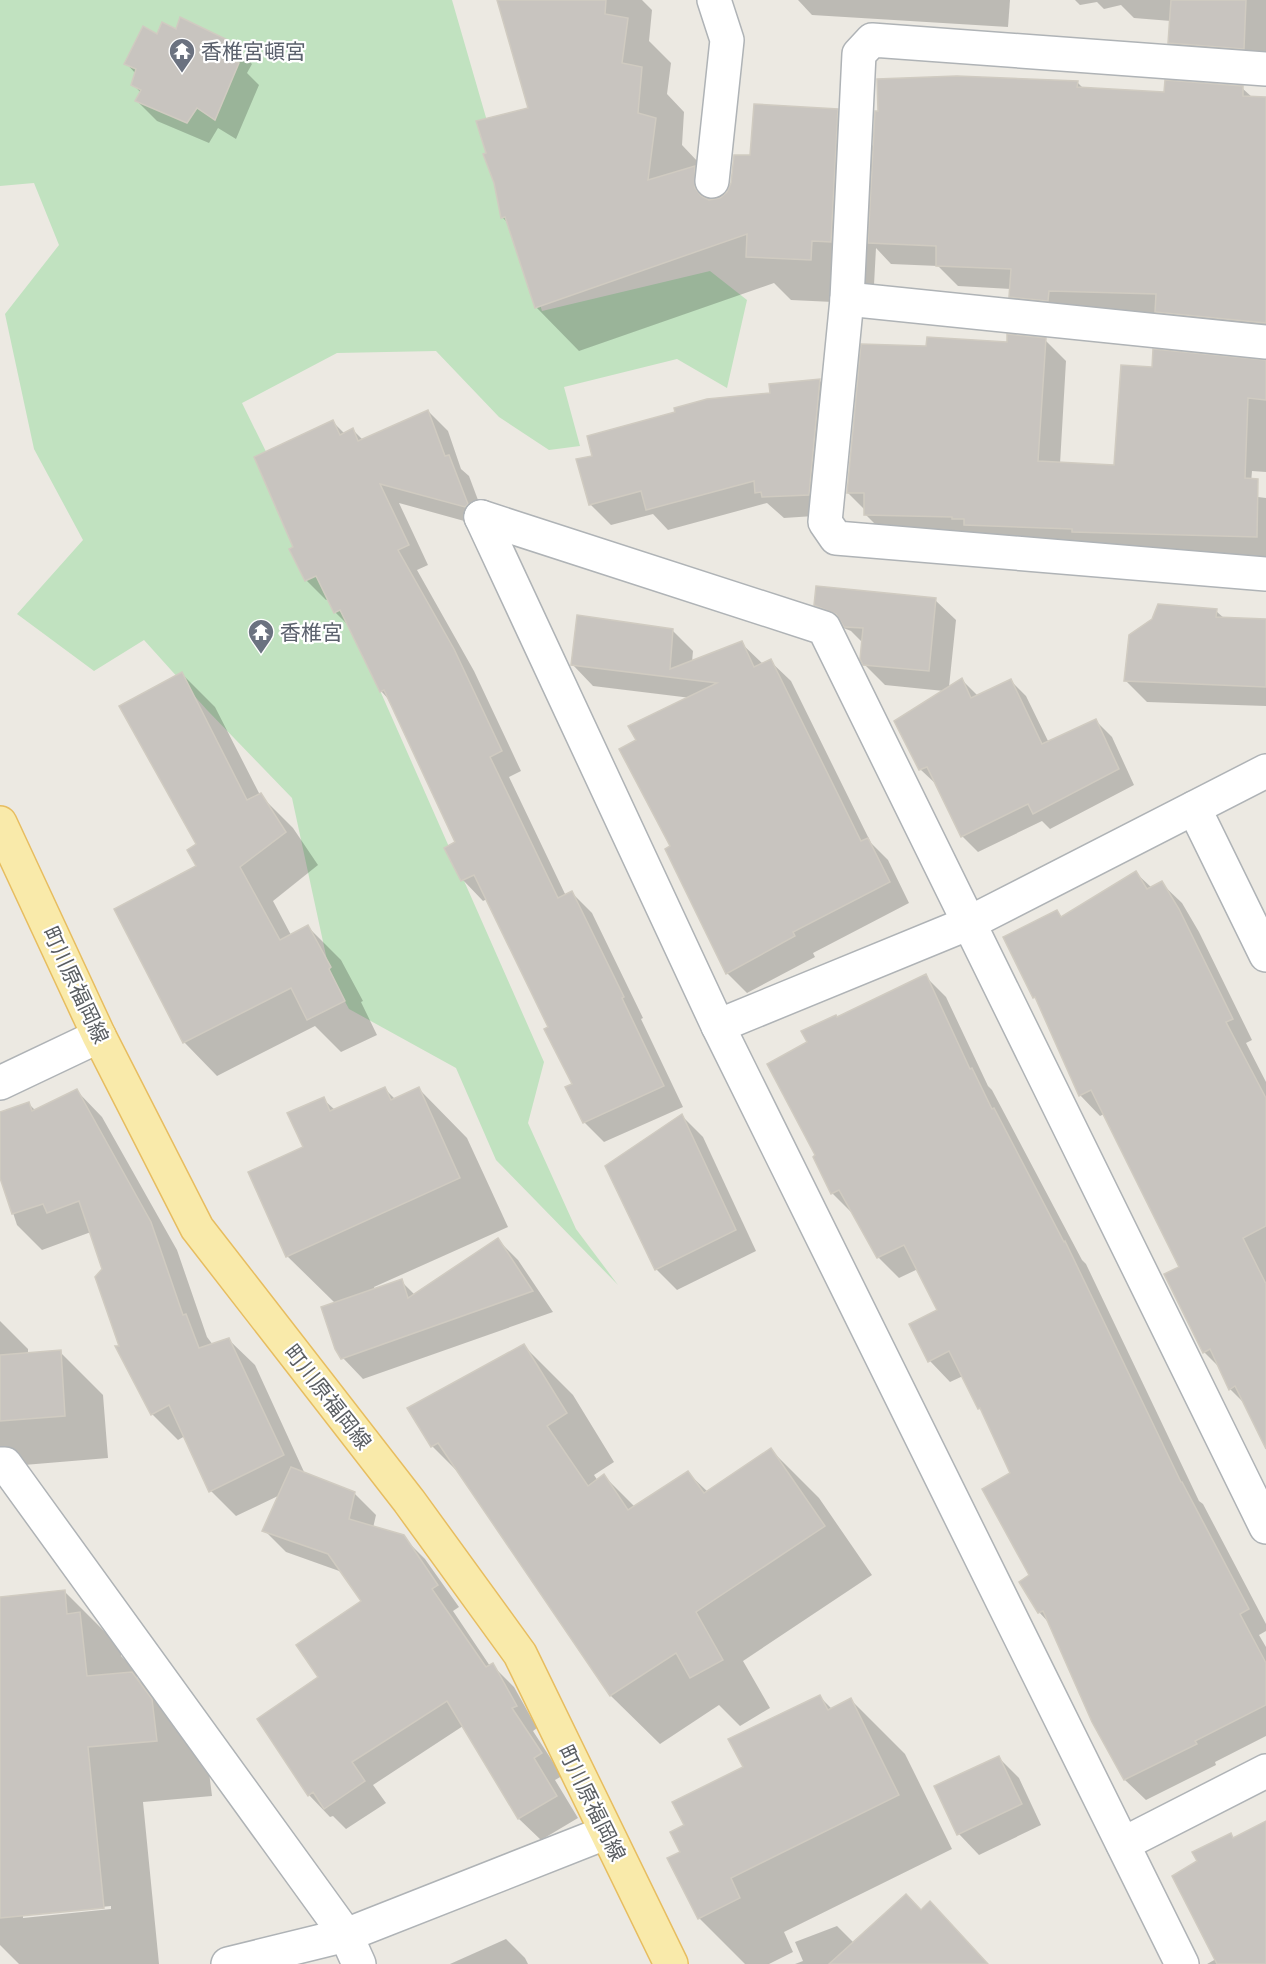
<svg xmlns="http://www.w3.org/2000/svg" width="1266" height="1964" viewBox="0 0 1266 1964" font-family="Arial,'Noto Sans JP',sans-serif">
<rect width="100%" height="100%" fill="#ece9e2"/>
<!-- green -->
<path fill="#c1e2c0" d="M0,0H452L542,311L710,271L747,300L727,388L677,359L564,387L580,446L549,450L499,417L436,351L337,353L242,403L348,618L544,1062L528,1123L576,1229L618,1285L496,1160L456,1068L349,1009L330,974L292,798L207,710L144,640L94,671L17,614L83,540L34,449L5,314L59,245L34,183L0,186Z"/>
<!-- shadow -->
<g fill="#0003" fill-rule="evenodd">
<path d="M498,0H642L652,10L649,41L671,63L667,94L684,112L682,145L699,163L698,172L723,197L728,193L752,157L837,110L875,148L1077,82L1084,89L1165,94L1242,88L1253,98L1266,99V342L1178,332L1159,314L1070,311L1032,317L1011,296V289L958,286L938,266L891,264L876,248L874,285L855,284L854,303L791,300L774,283L579,351L536,307L509,224L503,218L530,109Z"/>
<path d="M798,0H1010L1008,27L812,15Z"/>
<path d="M1075,0H1266V71L1192,65L1169,42L1171,21L1134,18L1121,5L1104,9L1097,2L1080,5Z"/>
<path d="M177,31L231,44L252,64L247,73L259,85L236,139L218,128L209,143L157,121L137,101L141,93L133,84L136,74L126,63L158,36Z"/>
<path d="M1045,340L1066,361L1060,464L1116,466L1153,368L1266,362V472L1252,471L1250,496L1266,498V557L1095,553L887,536L866,515L865,510L848,493L928,348Z"/>
<path d="M820,381L840,402L829,515L784,518L767,503L668,530L653,514L611,525L590,504L593,457L772,395Z"/>
<path d="M428,411L448,431L461,469L469,476L487,524L486,527L399,503L428,565L417,570L474,671L521,771L509,777L566,896L572,893L592,913L643,1018L641,1019L683,1107L604,1142L584,1122L574,1085L550,1028L487,899L483,901L463,880L446,848L457,843L391,702L381,691L350,627L335,612L329,599L326,600L306,580L295,548L333,422L345,434L353,430L363,440Z"/>
<path d="M935,600L956,620L949,687L962,680L978,696L1010,680L1026,696L1049,743L1096,721L1112,737L1134,785L1050,829L1042,821L978,852L962,836L937,785L921,770L896,721L944,691L885,685L864,664L863,643L851,631L836,625L815,604Z"/>
<path d="M1216,611L1225,619L1266,621V706L1147,702L1126,681L1153,620Z"/>
<path d="M672,630L693,651L692,662L741,643L763,664L770,661L791,681L871,843L888,860L909,903L813,953L815,957L747,993L727,973L672,847L638,740L691,698L593,686L573,665Z"/>
<path d="M182,674L215,707L260,795L293,828L318,865L273,901L291,935L307,926L341,960L363,1001L361,1002L377,1035L341,1052L315,1026L217,1076L184,1042L116,909L198,867Z"/>
<path d="M1136,873L1152,888L1161,883L1182,903L1199,932L1252,1040L1246,1043L1266,1082V1446L1246,1405L1230,1389L1220,1368L1204,1352L1181,1267L1104,1114L1100,1116L1080,1095L1040,1003L1034,997L1057,912L1063,918Z"/>
<path d="M925,976L946,997L988,1086L992,1090L1082,1260L1086,1264L1199,1501L1203,1504L1266,1624V1631L1259,1635L1266,1647V1736L1215,1762L1216,1765L1146,1800L1125,1780L1093,1721L1050,1624L1039,1612L1012,1474L984,1413L979,1408L963,1376L950,1382L930,1361L911,1325L939,1310L918,1269L899,1278L878,1257L853,1214L832,1193L817,1156L809,1043L837,1018Z"/>
<path d="M384,1088L395,1099L419,1089L467,1138L508,1227L374,1287L375,1290L401,1281L415,1295L498,1240L518,1260L553,1312L363,1379L343,1358L335,1303L287,1256L305,1148L323,1099L335,1110Z"/>
<path d="M77,1091L102,1117L177,1250L207,1337L213,1345L229,1340L255,1365L305,1474L354,1493L376,1515L373,1528L403,1537L425,1559L459,1607L453,1611L490,1666L492,1665L514,1687L537,1728L533,1731L562,1776L555,1780L578,1818L541,1840L519,1819L463,1726L373,1785L386,1803L346,1829L333,1816L330,1817L309,1795L259,1719L320,1677L363,1602L342,1572L286,1552L264,1530L280,1495L236,1516L211,1491L185,1436L178,1440L152,1414L118,1347H121L104,1269L91,1232L42,1250L17,1225L0,1173V1113L29,1104L36,1111Z"/>
<path d="M682,1116L703,1137L756,1251L677,1290L656,1269Z"/>
<path d="M0,1321L28,1349V1354L60,1352L103,1395L108,1458L0,1467Z"/>
<path d="M524,1346L573,1395L614,1462L594,1475L598,1481L604,1476L635,1507L688,1473L708,1492L771,1450L819,1498L872,1575L743,1661L770,1708L740,1726L719,1705L660,1744L611,1696L465,1479L432,1446Z"/>
<path d="M65,1592L121,1648V1656L136,1670L137,1678L188,1730L207,1756L212,1796L143,1802L159,1964H19L0,1945V1599ZM111,1906V1909L23,1918V1915Z"/>
<path d="M819,1696L832,1709L851,1700L905,1754L952,1849L784,1932L793,1952L769,1964H745L699,1918L682,1853L686,1826Z"/>
<path d="M998,1757L1019,1778L1041,1825L979,1855L959,1834Z"/>
<path d="M1266,1823V1964H1207L1216,1959L1199,1862L1231,1835L1235,1839Z"/>
<path d="M837,1926L875,1964H795L803,1961L795,1942Z"/>
<path d="M506,1939L525,1958L528,1964H450Z"/>
</g>
<!-- building -->
<g fill="#c8c4bf" stroke="#d0cbc1" stroke-width="1.5">
<path d="M497,0H606L605,14L628,18L622,63L642,67L638,113L656,118L648,180L695,166V188L701,196L709,200L720,198L727,192L731,183L734,155H750L754,104L838,109L831,242L812,241L811,260L746,257L747,234L535,308L505,217L501,218L494,183L483,154L486,153L476,121L528,108Z"/>
<path d="M1171,0H1246L1244,49L1168,43Z"/>
<path d="M180,17L232,42L224,57L239,63L215,120L197,108L187,123L135,101L141,90L131,85L136,69L124,64L143,26L157,34L162,22L176,29Z"/>
<path d="M957,76L1078,81L1077,87L1164,92L1165,80L1243,86V96L1266,97V323L1155,312L1156,294L1049,291L1048,301L1009,297L1011,269L936,266V246L868,243L875,111H878L877,79Z"/>
<path d="M1007,334L1046,338L1038,461L1114,465L1121,365L1152,367L1153,349L1266,360V400L1248,398L1245,478L1258,479L1257,537L1072,532V529L964,525V519H952V517L864,515V493H847L861,344L926,346L927,337L1007,342Z"/>
<path d="M820,379L809,495L762,497L761,492L755,493L754,481L646,510L641,491L589,505L576,459L592,456L587,436L675,412L674,408L707,399L770,393L769,384Z"/>
<path d="M428,410L445,456L449,455L468,504L465,507L380,484L409,545L398,550L454,649L502,751L490,757L558,898L572,891L624,997L622,998L664,1086L583,1123L565,1087L572,1084L544,1029L548,1027L474,875L461,881L444,848L455,842L384,690L380,692L340,610L334,613L316,576L305,581L289,549L293,547L254,457L333,420L340,435L353,428L358,441Z"/>
<path d="M816,586L936,598L929,671L863,665L860,659L863,628L844,627L836,614L814,605Z"/>
<path d="M1158,604L1217,609L1216,617L1266,619V687L1124,681L1129,635L1152,619Z"/>
<path d="M577,615L673,629L670,669L742,641L754,667L771,659L861,841L868,838L890,882L793,932L795,936L726,974L665,849L670,846L619,749L636,740L628,726L717,683L571,665Z"/>
<path d="M182,672L247,800L261,793L286,832L240,867L280,940L308,925L331,967L329,969L345,1001L307,1020L291,988L183,1043L114,909L196,866L187,850L196,844L119,706Z"/>
<path d="M962,678L971,698L1011,679L1042,744L1096,719L1119,769L1033,814L1028,804L961,837L927,767L919,770L894,721Z"/>
<path d="M1136,871L1147,889L1162,881L1179,909L1233,1019L1226,1022L1266,1098V1226L1243,1238L1266,1284V1449L1235,1386L1229,1390L1210,1349L1203,1353L1164,1274L1179,1267L1091,1090L1079,1096L1035,997L1033,998L1003,937L1057,910L1061,917Z"/>
<path d="M926,974L970,1069L972,1068L992,1109L994,1108L1064,1242L1065,1241L1181,1482H1182L1249,1609L1240,1614L1266,1663V1705L1195,1741L1197,1744L1124,1780L1092,1722L1043,1611L1038,1613L1019,1582L1029,1575L982,1489L1010,1473L980,1408L978,1409L949,1351L928,1362L909,1324L937,1310L904,1245L877,1258L839,1190L831,1194L813,1157L815,1155L767,1064L807,1042L801,1031L836,1015L837,1017Z"/>
<path d="M385,1087L391,1100L419,1087L460,1178L286,1257L248,1172L303,1147L287,1113L324,1097L330,1111Z"/>
<path d="M77,1089L151,1222L183,1315L186,1314L199,1348L229,1338L284,1455L209,1492L169,1405L151,1415L115,1346H119L95,1277L102,1269L79,1201L47,1213L43,1204L12,1214L0,1178V1112L29,1102L32,1111Z"/>
<path d="M682,1114L736,1230L655,1270L605,1166Z"/>
<path d="M498,1238L533,1291L341,1359L335,1349L321,1307L402,1279L408,1298Z"/>
<path d="M524,1344L567,1413L547,1426L588,1486L604,1474L628,1510L688,1471L704,1493L771,1448L825,1526L696,1612L723,1660L690,1678L676,1653L610,1696L438,1443L431,1447L407,1408Z"/>
<path d="M61,1350L65,1416L0,1421V1355Z"/>
<path d="M291,1467L355,1492L349,1519L404,1535L438,1585L432,1589L486,1667L493,1663L517,1706L512,1708L542,1753L534,1758L557,1796L518,1819L447,1701L352,1762L365,1781L324,1809L313,1792L308,1796L257,1719L318,1677L296,1645L361,1601L328,1554L262,1531Z"/>
<path d="M65,1590L67,1614L80,1612L87,1676L132,1672L152,1699L157,1741L88,1747L104,1908L0,1918V1597Z"/>
<path d="M820,1695L828,1710L851,1698L899,1795L731,1878L740,1898L698,1919L667,1858L680,1852L670,1832L684,1825L672,1802L743,1767L728,1739Z"/>
<path d="M999,1756L1022,1804L957,1835L934,1786Z"/>
<path d="M1266,1821V1964H1217L1172,1876L1197,1861L1192,1852L1231,1833L1233,1838Z"/>
<path d="M906,1894L921,1910L930,1901L988,1964H829Z"/>
</g>
<g fill="none" stroke-linecap="round" stroke-linejoin="round">
<!-- minor casing -->
<g stroke="#afb3b6" stroke-width="36">
<g id="minor">
<path d="M1266,69L872,40L859,54L847,299L825,522L836,538L1266,574"/>
<path d="M712,181L727,40L714,0"/>
<path d="M847,299L1266,342"/>
<path d="M481,517L718,1026L1182,1964"/>
<path d="M481,517L824,628L1266,1527"/>
<path d="M1194,808L1266,955"/>
<path d="M718,1026L969,923L1266,771"/>
<path d="M0,1083L99,1036"/>
<path d="M0,1464H5L346,1935L359,1964"/>
<path d="M1123,1844L1266,1771"/>
<path d="M228,1964L346,1935L605,1833"/>
</g>
</g>
<!-- major casing -->
<g stroke="#e7bd60" stroke-width="36">
<path id="major" d="M0,823L99,1036L197,1228L409,1501L520,1654L671,1964"/>
</g>
<!-- minor -->
<use href="#minor" stroke="#fff" stroke-width="33"/>
<!-- major -->
<use href="#major" stroke="#f9eaaa" stroke-width="33"/>
</g>
<!-- icons -->
<defs>
<g id="temple-pin" transform="scale(1.35)"><path d="M0 17L-7.5 6A9.5 9.5 0 1 1 7.5 6Z" fill="#6b7280" stroke="#fff"/><path d="M0-6L5-2H3V0L6.5 2.5H4V6H1.5V3h-3V6H-4V2.5H-6.5L-3 0V-2H-5Z" fill="#fff"/></g>
</defs>
<g fill-rule="evenodd">
<use href="#temple-pin" x="182" y="51"/>
<use href="#temple-pin" x="261" y="632"/>
</g>
<g text-anchor="middle" dominant-baseline="central" stroke-width="4.5" stroke-linejoin="round" paint-order="stroke">
<!-- worship labels -->
<g font-size="21" fill="#5b616d" stroke="#fff" text-anchor="start">
<text x="201" y="51">香椎宮頓宮</text>
<text x="280" y="632">香椎宮</text>
</g>
<!-- street labels -->
<g font-size="21" fill="#5a5e62" stroke="#fff">
<text transform="translate(76 985) rotate(65)">町川原福岡線</text>
<text transform="translate(328 1397) rotate(52)">町川原福岡線</text>
<text transform="translate(592 1803) rotate(64)">町川原福岡線</text>
</g>
</g>
</svg>
